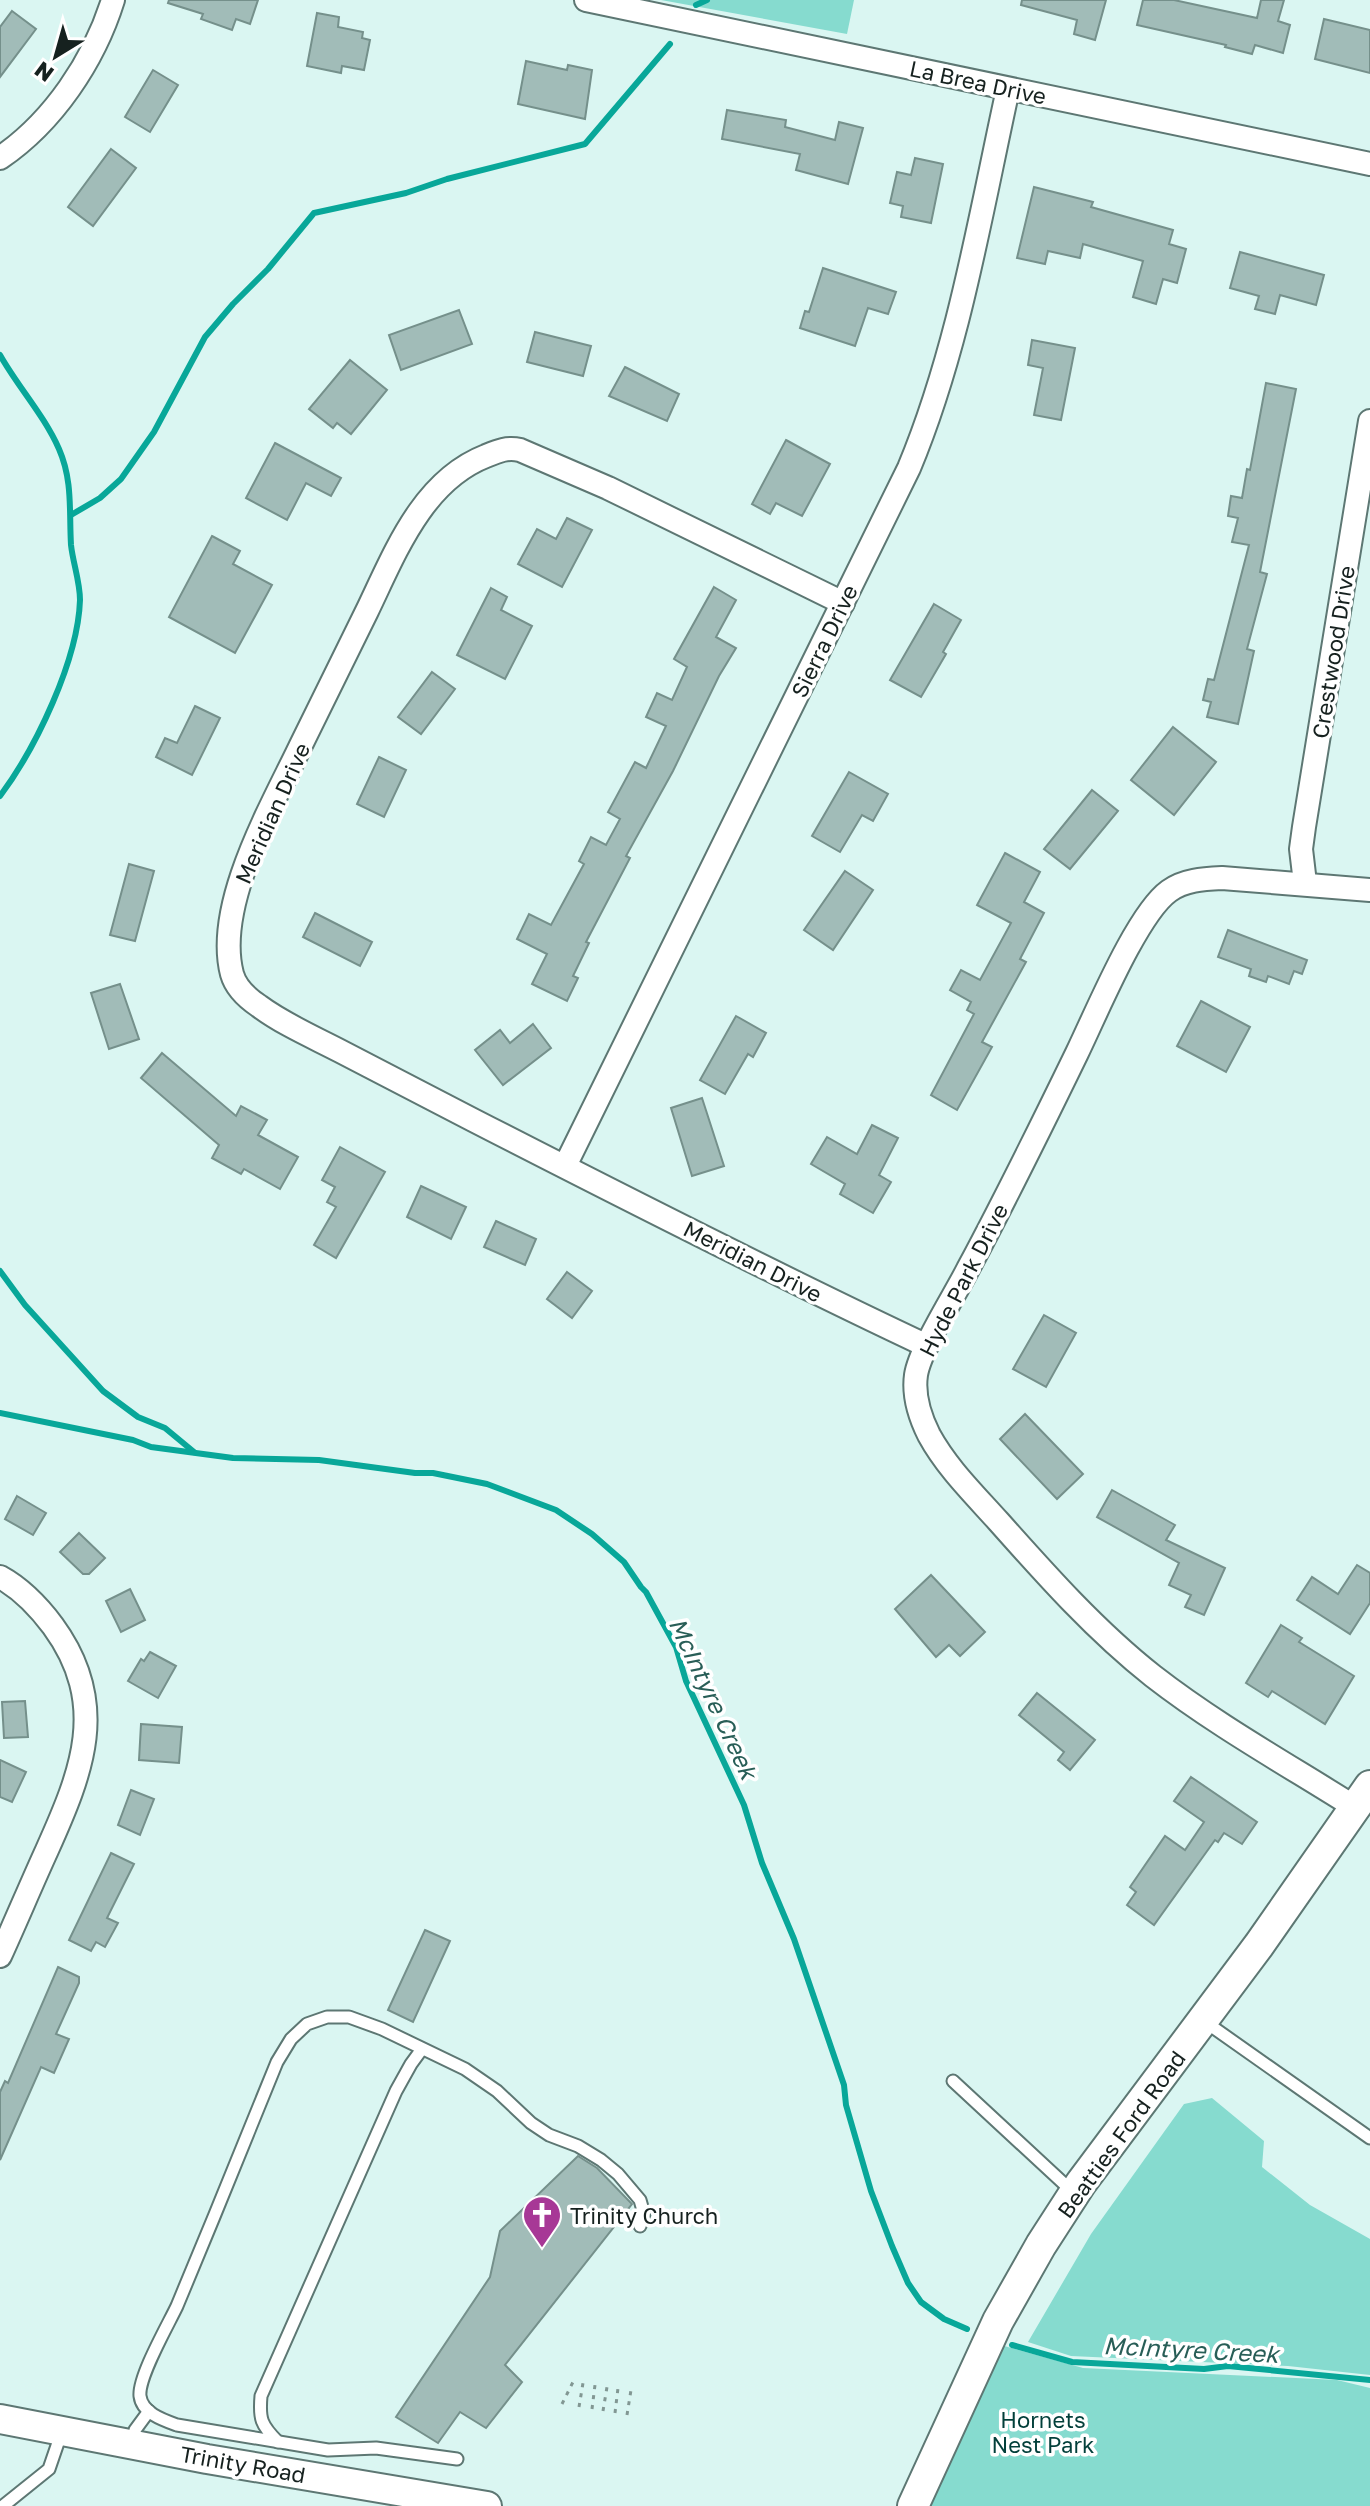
<svg xmlns="http://www.w3.org/2000/svg" width="1370" height="2506" viewBox="0 0 1370 2506" font-family="'Golos Text',sans-serif">
<rect width="100%" height="100%" fill="#daf6f2"/>
<!-- green -->
<g fill="#86dbcf">
<path d="M661,0H854L847,34Z"/>
<path d="M1212,2098L1264,2141L1262,2167L1310,2205L1370,2239V2375L1288,2366L1071,2356L1028,2342L1091,2234L1184,2104Z"/>
<path d="M997,2344L1083,2368L1337,2380L1370,2388V2506H924Z"/>
</g>
<g fill="none" stroke-linecap="round" stroke-linejoin="round">
<!-- stream -->
<g stroke="#08a799" stroke-width="6">
<path d="M696,5L707,0"/>
<path d="M0,355C18,387 44,415 59,449C73,481 69,511 71,545C73,563 80,582 80,600C78,660 36,748 0,796"/>
<path d="M71,515L100,498L121,479L154,432L205,337L233,304L268,269L314,213L406,193L447,179L585,144L670,44"/>
<path d="M0,1271L25,1305L103,1391L138,1417L165,1428L194,1452"/>
<path d="M0,1413L133,1440L151,1447L233,1458L319,1460L415,1473H433L487,1484L556,1510L592,1534L624,1562L641,1587L646,1592L676,1647L686,1681L744,1805L762,1863L794,1939L844,2085L846,2105L871,2191L892,2246L908,2283L921,2302L944,2319L967,2329"/>
<path d="M1012,2345L1072,2362L1204,2369L1228,2366L1370,2380"/>
</g>
</g>
<!-- building -->
<g fill="#a1bcb8" stroke="#75908b" stroke-width="2">
<path d="M169,0H258L250,24L236,19L232,30L201,19L203,14L168,3Z"/>
<path d="M1022,0H1106L1095,40L1074,34L1077,20L1021,5Z"/>
<path d="M1143,0H1174L1257,18L1261,0H1284L1278,21L1290,25L1283,53L1255,45L1252,54L1225,47L1226,45L1137,25Z"/>
<path d="M12,11L36,29L0,77V27Z"/>
<path d="M317,13L339,17L338,27L363,32L362,38L370,40L364,70L342,66L341,73L307,66Z"/>
<path d="M1324,19L1370,30V73L1315,59Z"/>
<path d="M526,61L567,70L568,65L592,70L585,119L518,104Z"/>
<path d="M153,70L178,85L150,132L125,117Z"/>
<path d="M727,110L786,120L785,127L835,140L839,122L863,128L848,184L796,170L800,154L722,139Z"/>
<path d="M111,149L136,168L93,226L68,207Z"/>
<path d="M915,158L943,164L931,223L901,217L903,206L890,203L897,172L911,175Z"/>
<path d="M1034,187L1093,202L1091,207L1173,230L1169,244L1186,249L1177,283L1163,279L1156,304L1133,297L1143,261L1083,244L1080,258L1048,251L1045,264L1017,258Z"/>
<path d="M1240,252L1324,275L1316,305L1280,295L1275,314L1255,309L1259,296L1230,288Z"/>
<path d="M823,268L896,292L888,314L868,308L855,346L800,328L805,311L809,312Z"/>
<path d="M459,310L472,344L401,370L389,335Z"/>
<path d="M535,332L591,346L583,376L527,362Z"/>
<path d="M1032,340L1075,348L1061,420L1034,415L1043,368L1028,365Z"/>
<path d="M350,360L387,390L351,434L337,423L333,428L309,409Z"/>
<path d="M625,367L679,394L667,421L609,396Z"/>
<path d="M1266,383L1296,389L1260,572L1267,574L1247,649L1254,651L1238,724L1207,717L1211,702L1203,700L1208,679L1214,680L1249,545L1232,542L1238,518L1228,516L1231,496L1242,498L1247,469L1250,470Z"/>
<path d="M786,440L830,464L802,516L776,503L770,514L752,504Z"/>
<path d="M275,443L341,478L331,496L306,483L287,520L246,498Z"/>
<path d="M567,518L592,530L562,587L518,564L537,529L556,539Z"/>
<path d="M212,536L240,551L233,564L272,585L235,653L169,617Z"/>
<path d="M714,587L736,600L716,637L736,648L719,676L673,771L626,856L630,858L586,942L589,943L573,976L578,978L567,1001L532,984L547,954L517,939L529,914L551,925L584,864L579,861L591,837L606,845L620,819L608,812L635,762L646,768L666,726L646,717L657,693L672,700L687,667L674,659Z"/>
<path d="M491,588L507,597L501,610L532,626L505,679L457,655Z"/>
<path d="M934,604L961,620L943,652L946,654L921,697L890,680Z"/>
<path d="M432,672L455,689L421,734L398,717Z"/>
<path d="M195,706L220,718L192,775L156,757L165,738L177,743Z"/>
<path d="M1173,727L1216,762L1174,815L1131,780Z"/>
<path d="M379,757L406,770L384,817L357,804Z"/>
<path d="M849,772L888,794L873,821L862,815L840,852L812,836Z"/>
<path d="M1092,790L1118,811L1070,869L1044,849Z"/>
<path d="M1005,853L1040,872L1024,902L1044,913L1020,959L1026,962L982,1042L992,1047L957,1110L931,1095L974,1014L967,1010L971,1002L950,990L961,970L980,980L1011,923L977,905Z"/>
<path d="M129,864L154,871L135,941L110,935Z"/>
<path d="M845,871L873,890L833,950L804,930Z"/>
<path d="M315,913L372,942L360,966L303,937Z"/>
<path d="M1228,930L1307,960L1302,974L1294,971L1289,984L1268,976L1266,982L1249,976L1251,969L1218,957Z"/>
<path d="M120,984L139,1039L109,1049L91,993Z"/>
<path d="M1201,1001L1250,1027L1226,1072L1177,1046Z"/>
<path d="M736,1016L766,1033L753,1057L748,1054L725,1094L700,1080Z"/>
<path d="M533,1024L551,1048L503,1085L475,1050L500,1030L510,1043Z"/>
<path d="M162,1053L236,1116L241,1106L267,1120L258,1135L298,1157L280,1189L244,1169L241,1174L212,1158L219,1145L141,1078Z"/>
<path d="M702,1098L724,1166L692,1176L671,1108Z"/>
<path d="M872,1125L898,1138L879,1175L891,1182L873,1213L840,1194L845,1184L811,1164L827,1137L857,1154Z"/>
<path d="M340,1147L385,1172L336,1258L314,1245L336,1207L327,1202L335,1187L322,1180Z"/>
<path d="M421,1186L466,1207L451,1239L407,1217Z"/>
<path d="M496,1221L536,1239L525,1265L484,1247Z"/>
<path d="M567,1272L592,1291L572,1318L547,1299Z"/>
<path d="M1044,1315L1076,1333L1046,1387L1013,1369Z"/>
<path d="M1025,1414L1083,1474L1057,1499L1000,1439Z"/>
<path d="M1112,1490L1175,1525L1166,1540L1225,1568L1204,1615L1185,1607L1191,1595L1169,1585L1179,1563L1097,1517Z"/>
<path d="M17,1496L46,1513L33,1535L5,1519Z"/>
<path d="M79,1533L105,1558L89,1574H83L60,1552Z"/>
<path d="M1357,1565L1370,1573V1603L1350,1634L1297,1600L1312,1577L1338,1594Z"/>
<path d="M931,1575L985,1632L960,1656L949,1645L936,1657L895,1609Z"/>
<path d="M130,1589L145,1620L121,1632L106,1601Z"/>
<path d="M1281,1625L1302,1638L1299,1642L1354,1676L1325,1724L1272,1691L1268,1697L1246,1683Z"/>
<path d="M150,1652L176,1666L158,1698L128,1681L141,1659L144,1661Z"/>
<path d="M1037,1693L1095,1740L1070,1770L1058,1760L1064,1752L1019,1715Z"/>
<path d="M25,1701L28,1737L4,1738L2,1702Z"/>
<path d="M141,1724L182,1727L179,1763L139,1760Z"/>
<path d="M0,1760L26,1772L12,1802L0,1797Z"/>
<path d="M1191,1777L1257,1822L1242,1844L1224,1833L1218,1842L1215,1840L1154,1925L1127,1905L1136,1892L1130,1887L1165,1836L1185,1850L1204,1822L1174,1801Z"/>
<path d="M131,1790L154,1799L140,1835L118,1825Z"/>
<path d="M111,1853L134,1864L107,1918L118,1923L105,1947L96,1942L91,1951L69,1940Z"/>
<path d="M425,1930L450,1941L413,2022L388,2010Z"/>
<path d="M58,1967L79,1977V1983L56,2034L69,2039L54,2073L41,2067L0,2160V2092L5,2081L8,2083Z"/>
<path d="M578,2156L597,2168L632,2204L505,2365L522,2382L486,2428L460,2412L438,2443L396,2417L490,2277L500,2231Z"/>
</g>
<g fill="none" stroke-linecap="round" stroke-linejoin="round">
<!-- service casing -->
<g stroke="#5d7773" stroke-width="15">
<g id="service">
<path d="M1204,2021L1370,2138"/>
<path d="M953,2081L1074,2193"/>
<path d="M278,2442C261,2425 259,2419 261,2396L396,2091L411,2064L422,2049"/>
<path d="M133,2444L135,2430L149,2411"/>
<path d="M457,2459L376,2448L328,2450L177,2425C163,2420 142,2413 140,2396C138,2377 168,2325 177,2306C211,2225 244,2143 277,2062L291,2039L307,2024L327,2017H349L382,2029L465,2069L497,2091L531,2123L549,2135L578,2146L601,2160L618,2174L640,2200L644,2214L640,2226"/>
<path d="M3,2506L49,2469L62,2431"/>
</g>
</g>
<!-- minor casing -->
<g stroke="#5d7773" stroke-width="26">
<g id="minor">
<path d="M586,0L1370,164"/>
<path d="M0,158C53,122 94,61 113,0"/>
<path d="M843,603L608,488L520,450C507,447 498,451 486,456C422,481 395,553 367,611C345,656 323,700 301,745C272,806 214,905 232,974C236,988 247,998 259,1006C283,1024 313,1037 340,1051C384,1074 429,1097 473,1120C623,1197 774,1274 927,1346"/>
<path d="M1305,883L1301,849L1304,827L1370,421"/>
<path d="M565,1166L909,468C959,348 980,216 1008,89"/>
<path d="M0,1577C22,1589 38,1606 53,1626C110,1704 82,1772 47,1850C31,1885 16,1921 0,1956"/>
<path d="M1356,1808C1288,1765 1216,1725 1153,1676C1096,1631 1047,1576 999,1522C974,1494 947,1468 929,1435C920,1417 913,1396 916,1375C920,1349 955,1295 968,1269C1006,1198 1042,1125 1077,1053C1096,1014 1137,914 1169,891C1184,880 1203,879 1222,878L1370,890"/>
</g>
</g>
<!-- tertiary casing -->
<g stroke="#5d7773" stroke-width="32">
<path id="tertiary" d="M0,2419L207,2459L487,2506"/>
</g>
<!-- secondary casing -->
<g stroke="#5d7773" stroke-width="34">
<path id="secondary" d="M913,2506L998,2321L1041,2245L1081,2183L1259,1945L1370,1786"/>
</g>
<!-- path -->
<g stroke="#829793" stroke-width="3" stroke-dasharray="4 6" stroke-linecap="butt">
<path d="M562,2404L574,2380"/>
<path d="M579,2407L583,2383"/>
<path d="M592,2409L595,2385"/>
<path d="M603,2411L607,2387"/>
<path d="M615,2413L618,2388"/>
<path d="M627,2415L631,2390"/>
</g>
<!-- service -->
<use href="#service" stroke="#fff" stroke-width="11"/>
<!-- minor -->
<use href="#minor" stroke="#fff" stroke-width="22"/>
<!-- tertiary -->
<use href="#tertiary" stroke="#fff" stroke-width="28"/>
<!-- secondary -->
<use href="#secondary" stroke="#fff" stroke-width="30"/>
</g>
<!-- icons -->
<defs>
<g id="church-pin" transform="scale(2)"><path d="M0 17L-7.5 6A9.5 9.5 0 1 1 7.5 6Z" fill="#a73896" stroke="#fff"/><path d="M-1.2-6h2.4v3.5h3.3v2.4h-3.3V6h-2.4V-.1h-3.3v-2.4h3.3Z" fill="#fff"/></g>
</defs>
<g fill-rule="evenodd">
<use href="#church-pin" x="542" y="2215"/>
</g>
<g text-anchor="middle" dominant-baseline="central" stroke-width="7" stroke-linejoin="round" paint-order="stroke">
<!-- street labels -->
<g font-size="22" fill="#16211f" stroke="#fff">
<text transform="translate(978 82) rotate(12)">La Brea Drive</text>
<text transform="translate(824 641) rotate(-64)">Sierra Drive</text>
<text transform="translate(1333 652) rotate(-81)">Crestwood Drive</text>
<text transform="translate(272 813) rotate(-66)">Meridian Drive</text>
<text transform="translate(753 1261) rotate(27)">Meridian Drive</text>
<text transform="translate(963 1280) rotate(-63)">Hyde Park Drive</text>
<text transform="translate(1121 2134) rotate(-54)">Beatties Ford Road</text>
<text transform="translate(243 2464) rotate(10)">Trinity Road</text>
</g>
<!-- poi labels -->
<g font-size="22" fill="#16211f" stroke="#fff" text-anchor="start">
<text x="570" y="2215">Trinity Church</text>
</g>
<!-- park labels -->
<g font-size="22" fill="#023f3a" stroke="#fff">
<text x="1043" y="2419">Hornets<tspan x="1043" dy="25">Nest Park</tspan></text>
</g>
<!-- water labels -->
<g font-size="24" font-style="italic" fill="#285e57" stroke="#fff">
<text transform="translate(714 1698) rotate(65)">McIntyre Creek</text>
<text transform="translate(1191 2349) rotate(3)">McIntyre Creek</text>
</g>
</g>
<!-- north arrow -->
<g transform="translate(56 56) rotate(217)" stroke="#ffffff" stroke-width="6" paint-order="stroke">
<path d="M0-6L14 30L0 20L-14 30Z" fill="#16211f"/>
<text y="-12" font-size="22" font-weight="bold" text-anchor="middle" fill="#16211f">N</text>
</g>
</svg>
